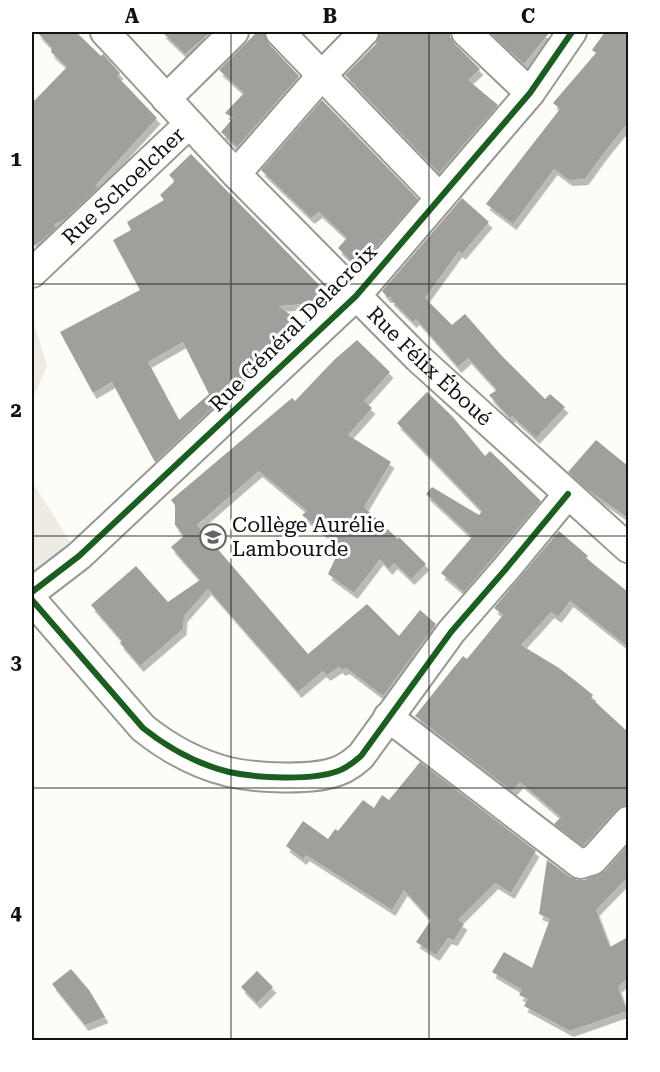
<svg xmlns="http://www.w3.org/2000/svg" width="660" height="1072" viewBox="0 0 660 1072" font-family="'Roboto Serif',serif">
<defs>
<filter id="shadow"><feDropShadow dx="3.5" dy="6" stdDeviation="0" flood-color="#0004"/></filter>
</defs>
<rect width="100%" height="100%" fill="#fdfcf7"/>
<!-- plaza -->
<g fill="#edebe2">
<path d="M32,316L47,366L32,401Z"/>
<path d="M32,481L79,556L32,592Z"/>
</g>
<!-- building -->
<g fill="#a19f9c" fill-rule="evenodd" filter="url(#shadow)">
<path d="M37,32H76L101,56L103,54L120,73L117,76L157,118L96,185L98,188L64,220L54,224L56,228L41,241L32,247V103L67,67L51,52L52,48Z"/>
<path d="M162,32H211L185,54Z"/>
<path d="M257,32H264L268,43L299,76L237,147L221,132L233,118L225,113L244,93L219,70Z"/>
<path d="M380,32H450V37L455,44L480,69L468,80L498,105L439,173L345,75L376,44Z"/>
<path d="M489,32H550L524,64Z"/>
<path d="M605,32H628V123L603,154L585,179L569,180L554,169L513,224L486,204L560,109L553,103L596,53L592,50Z"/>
<path d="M322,100L418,199L358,268L338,248L347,238L319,212L311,218L261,170Z"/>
<path d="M191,154L331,297L325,302L279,306L302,324L155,462L112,382L93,393L60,332L140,290L113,240L131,230L127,222L164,200L160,195L175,181L169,175ZM183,342L209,394L179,420L148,362Z"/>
<path d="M462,198L489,222L462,254L459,251L425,298L452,325L465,314L501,355L545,399L550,394L565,407L536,438L512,416L510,418L489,395L497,390L468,358L458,367L416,319L413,322L390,299L392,297H387L382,291Z"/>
<path d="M357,340L390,372L364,401L372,408L348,435L391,462L364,507L398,539L399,537L426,564L411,579L394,563L389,569L380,559L354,593L328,574L341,546L302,515L307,511L259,471L197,525L308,654L367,604L399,636L420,610L436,624L383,696L346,668L342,670L339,667L327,675L323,671L298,692L208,589L184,616L183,629L140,666L120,643L122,641L91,605L136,566L168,602L200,580L171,547L184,536L175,525V505L171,500L292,398L295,401L334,360Z"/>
<path d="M427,392L453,417L485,456L490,451L541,501L464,592L441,573L472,537L426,494L432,487L479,515L482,511L397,423Z"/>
<path d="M596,440L628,466V518L588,490L568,472Z"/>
<path d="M559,531L588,556L586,558L628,592V647L570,601L558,617L551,612L521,645L559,668L577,682L593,695L591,698L628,732V805L622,806L616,810L583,846L554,824L561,817L520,782L512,791L415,716L463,656L467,659L503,615L494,608Z"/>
<path d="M420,762L536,851L511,893L495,883L458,920L464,924L454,940L448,938L436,955L416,942L431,920L404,890L392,910L306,855L303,859L286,846L303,821L328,839L335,829L338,831L363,800L374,808L382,795L389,800Z"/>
<path d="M628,845V877L596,910L610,947L628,937V978L618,987L627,1011L570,1031L524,1006L528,999L519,995L522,990L492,972L504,952L532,968L550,919L539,914L547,860L570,877L578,880H584L605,871Z"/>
<path d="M71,969L89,990L105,1017L85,1025L52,984Z"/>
<path d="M257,971L273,987L257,1003L241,987Z"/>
</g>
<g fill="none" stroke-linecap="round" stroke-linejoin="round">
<!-- minor casing -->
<g stroke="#979795" stroke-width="32">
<g id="minor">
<path id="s1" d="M105,32L236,174L418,358L628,548"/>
<path d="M280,32L440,198"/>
<path d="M466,32L530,93"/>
<path d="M166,99L234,32"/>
<path d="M236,174L323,74L364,32"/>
<path id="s2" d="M32,273L189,124"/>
<path d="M32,592L79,556L356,296L530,93L572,32"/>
<path d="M32,600L143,728C168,748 197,764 229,772C256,778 312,781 338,771C347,768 354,762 361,756L451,632L505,570L568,494"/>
<path d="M388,717L580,864L593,860L628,821"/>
</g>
</g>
<!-- minor -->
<use href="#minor" stroke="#fffffe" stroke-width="28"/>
<!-- cycleway casing -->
<g stroke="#fff" stroke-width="10">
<g id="cycleway">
<path d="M32,592L79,556L356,296L530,93L572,32"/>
<path d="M32,600L143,728C168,748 197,764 229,772C256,778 312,781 338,771C347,768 354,762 361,756L451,632L505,570L568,494"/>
</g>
</g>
<!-- cycleway -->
<use href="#cycleway" stroke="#1b5e20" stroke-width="6"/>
</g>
<!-- grid -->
<path fill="none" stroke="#111" stroke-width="1.5" stroke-opacity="0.55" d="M231,32V1040M429,32V1040M32,284H628M32,536H628M32,788H628"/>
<!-- icons -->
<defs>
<g id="school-ring" transform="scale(1.35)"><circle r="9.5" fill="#fff" stroke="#646362" stroke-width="1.5"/><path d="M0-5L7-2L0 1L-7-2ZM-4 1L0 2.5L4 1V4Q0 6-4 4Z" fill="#646362"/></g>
</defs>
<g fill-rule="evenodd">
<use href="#school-ring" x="213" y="537"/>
</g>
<g text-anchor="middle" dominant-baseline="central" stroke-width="6" stroke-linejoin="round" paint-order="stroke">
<!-- street labels -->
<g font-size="21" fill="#111" stroke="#fff">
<text stroke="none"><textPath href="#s2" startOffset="126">Rue Schoelcher</textPath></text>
<text transform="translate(293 328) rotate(-45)">Rue Général Delacroix</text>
<text stroke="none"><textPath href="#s1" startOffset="466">Rue Félix Éboué</textPath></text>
</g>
<!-- poi labels -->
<g font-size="21" fill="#111" stroke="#fff" text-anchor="start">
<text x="232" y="525">Collège Aurélie<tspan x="232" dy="24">Lambourde</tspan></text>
</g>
</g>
<!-- border -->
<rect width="660" height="1072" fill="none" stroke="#ffffff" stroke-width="66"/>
<rect x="33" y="33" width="594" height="1006" fill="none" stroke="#111" stroke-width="2"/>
<g font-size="20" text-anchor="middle" font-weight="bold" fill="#111">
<text x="132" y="23">A</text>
<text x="330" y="23">B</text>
<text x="528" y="23">C</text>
<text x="16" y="166">1</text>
<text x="16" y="417">2</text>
<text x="16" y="669">3</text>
<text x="16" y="920">4</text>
</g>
</svg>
